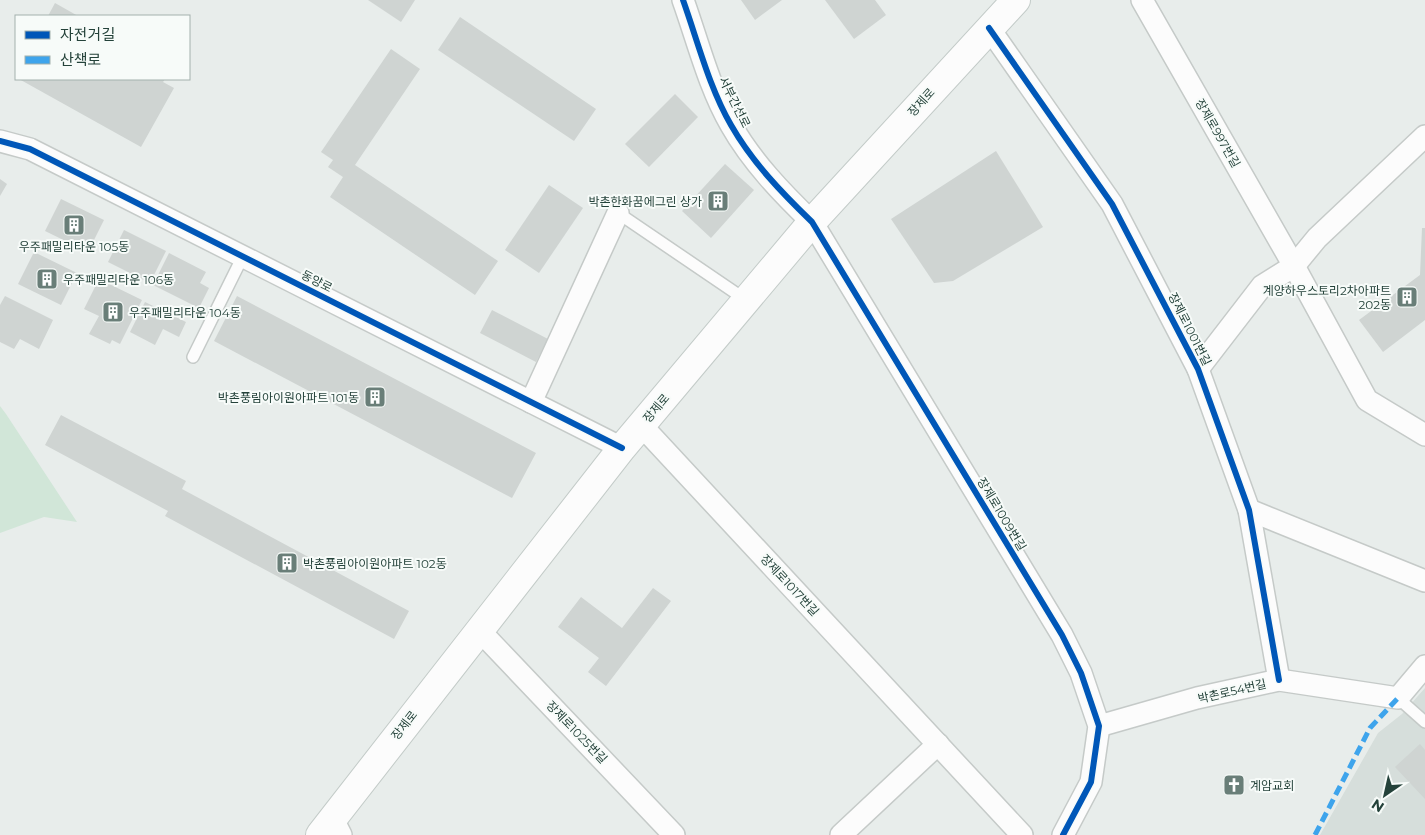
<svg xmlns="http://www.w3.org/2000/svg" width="1425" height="835" viewBox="0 0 1425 835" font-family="Montserrat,'Noto Sans KR',sans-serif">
<rect width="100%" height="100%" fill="#e8edeb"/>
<!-- built -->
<path fill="#d6dedb" d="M1425,688V835H1320L1378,733L1402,714Z"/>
<!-- green -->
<path fill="#d1e6d8" d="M0,406L6,414L77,522L44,517L0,533Z"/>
<!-- building -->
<g fill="#cfd4d2">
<path d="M368,0H415L401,22Z"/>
<path d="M741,0H782L755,20Z"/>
<path d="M825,0H875L886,15L854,39Z"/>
<path d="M55,3L78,16H48Z"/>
<path d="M460,17L596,109L574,141L438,50Z"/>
<path d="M391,49L420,69L355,165L498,261L475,295L330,197L343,177L328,167L333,160L321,152Z"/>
<path d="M19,79H165L163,82L174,88L141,147Z"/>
<path d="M675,94L698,117L649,167L625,144Z"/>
<path d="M996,151L1043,227L953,281L934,283L891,219Z"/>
<path d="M725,164L754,190L711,238L682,211Z"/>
<path d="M0,179L7,184L0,196Z"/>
<path d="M549,185L583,208L539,273L505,250Z"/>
<path d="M61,199L104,220L88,252L45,231Z"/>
<path d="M1422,228H1425V320L1383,352L1359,320L1420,275Z"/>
<path d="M124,230L166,251L150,283L108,262Z"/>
<path d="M34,252L77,273L61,305L18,284Z"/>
<path d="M169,253L206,272L200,283L209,288L199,308L153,285Z"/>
<path d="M99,279L142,300L120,344L112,340L110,344L89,334L99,316L84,309Z"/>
<path d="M5,296L53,320L39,349L20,339L14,349L0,342V305Z"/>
<path d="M237,296L536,453L512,498L214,341Z"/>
<path d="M145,302L186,322L179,337L163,329L155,345L130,332Z"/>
<path d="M492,310L548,339L536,362L480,333Z"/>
<path d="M61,415L186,481L182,489L409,611L394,639L165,516L168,511L45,445Z"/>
<path d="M653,588L671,601L606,686L588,672L599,658L558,627L581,597L622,628Z"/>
<path d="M1420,744L1425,750V799L1395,767Z"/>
</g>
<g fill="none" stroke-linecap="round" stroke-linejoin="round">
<!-- service casing -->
<g stroke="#c5cac8" stroke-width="14">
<g id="service">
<path d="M618,213L746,300"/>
<path d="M193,357L243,256"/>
<path d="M1398,698L1425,722"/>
</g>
</g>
<!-- minor casing -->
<g stroke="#c5cac8" stroke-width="24">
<g id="minor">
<path d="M683,0C698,42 709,87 731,125C752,162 782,193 812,222L1062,635L1081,673L1099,726L1091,782L1063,835"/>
<path d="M1142,0L1294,266L1367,400L1425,435"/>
<path d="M989,28L1112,204L1198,369L1249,510L1279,680"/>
<path d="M0,141L30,149L622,448"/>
<path d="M1198,369L1262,286L1294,266L1317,238L1425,136"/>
<path d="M531,402L618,213"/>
<path d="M641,425L1022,835"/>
<path d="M1249,510L1425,581"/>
<path d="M479,630L674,835"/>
<path d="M1099,726L1197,698L1279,680L1398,698L1425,666"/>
<path d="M332,817L341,835"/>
<path d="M841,835L938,744"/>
</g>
</g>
<!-- secondary casing -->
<g stroke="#c3cbc8" stroke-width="30">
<path id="secondary" d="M320,835L622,448L812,222L1016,0"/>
</g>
<!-- service -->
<use href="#service" stroke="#fcfcfc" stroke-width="11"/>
<!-- minor -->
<use href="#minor" stroke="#fcfcfc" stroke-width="21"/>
<!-- secondary -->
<use href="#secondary" stroke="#fcfcfc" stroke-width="28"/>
<!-- quiet -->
<path stroke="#3ea4ec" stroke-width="5" stroke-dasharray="10 5" stroke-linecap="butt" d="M1315,835L1370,728L1398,698"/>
<!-- cycleway casing -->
<g stroke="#f7fbf9" stroke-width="9">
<g id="cycleway">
<path d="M683,0C698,42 709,87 731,125C752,162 782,193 812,222L1062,635L1081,673L1099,726L1091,782L1063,835"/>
<path d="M989,28L1112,204L1198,369L1249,510L1279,680"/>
<path d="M0,141L30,149L622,448"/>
</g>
</g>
<!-- cycleway -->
<use href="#cycleway" stroke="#0057b8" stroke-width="6"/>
</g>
<!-- icons -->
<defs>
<g id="building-square" transform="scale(1.125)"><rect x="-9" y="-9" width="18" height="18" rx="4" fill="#697e78" stroke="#f7fbf9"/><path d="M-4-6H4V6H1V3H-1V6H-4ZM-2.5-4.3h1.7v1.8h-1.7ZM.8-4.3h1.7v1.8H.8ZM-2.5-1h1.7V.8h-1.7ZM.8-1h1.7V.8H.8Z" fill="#fff"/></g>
<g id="church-square" transform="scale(1.125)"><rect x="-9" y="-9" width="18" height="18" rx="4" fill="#697e78" stroke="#f7fbf9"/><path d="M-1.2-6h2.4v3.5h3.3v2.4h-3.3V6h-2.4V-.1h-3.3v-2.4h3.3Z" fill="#fff"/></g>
</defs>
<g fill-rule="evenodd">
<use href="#building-square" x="718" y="201"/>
<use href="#building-square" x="74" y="225"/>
<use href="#building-square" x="47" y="279"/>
<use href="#building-square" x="1407" y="297"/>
<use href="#building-square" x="113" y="312"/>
<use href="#building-square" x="375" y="397"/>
<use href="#building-square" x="287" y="563"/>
<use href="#church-square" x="1234" y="785"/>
</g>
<g text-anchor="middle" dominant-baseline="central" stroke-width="4" stroke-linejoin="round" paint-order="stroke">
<!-- street labels -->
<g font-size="12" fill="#24423a" stroke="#f7fbf9">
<text transform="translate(735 102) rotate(64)">서부간선로</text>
<text transform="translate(921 102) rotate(-48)">장제로</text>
<text transform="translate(1218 133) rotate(60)">장제로997번길</text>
<text transform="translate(317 281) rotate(27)">동양로</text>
<text transform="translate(1190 329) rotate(63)">장제로1001번길</text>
<text transform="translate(656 408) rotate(-50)">장제로</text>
<text transform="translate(1002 514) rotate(59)">장제로1009번길</text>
<text transform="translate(790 585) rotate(47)">장제로1017번길</text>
<text transform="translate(1232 691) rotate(-13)">박촌로54번길</text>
<text transform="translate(404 725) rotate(-52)">장제로</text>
<text transform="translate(577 732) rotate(46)">장제로1025번길</text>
</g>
<!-- poi labels -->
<g font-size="12" fill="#24423a" stroke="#f7fbf9" text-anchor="start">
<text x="702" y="201" text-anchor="end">박촌한화꿈에그린 상가</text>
<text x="74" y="246" text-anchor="middle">우주패밀리타운 105동</text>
<text x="63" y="279">우주패밀리타운 106동</text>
<text x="1391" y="290" text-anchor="end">계양하우스토리2차아파트<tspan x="1391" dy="14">202동</tspan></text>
<text x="129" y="312">우주패밀리타운 104동</text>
<text x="359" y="397" text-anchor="end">박촌풍림아이원아파트 101동</text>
<text x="303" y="563">박촌풍림아이원아파트 102동</text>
<text x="1250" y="785">계암교회</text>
</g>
</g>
<!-- legend -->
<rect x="15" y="15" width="175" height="65" fill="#f7fbf9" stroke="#a3b1ad"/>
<rect x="25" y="31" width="25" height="8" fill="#0057b8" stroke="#a3b1ad"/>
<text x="60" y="40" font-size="15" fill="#24423a">자전거길</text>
<rect x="25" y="56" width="25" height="8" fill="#3ea4ec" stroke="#a3b1ad"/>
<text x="60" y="65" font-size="15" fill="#24423a">산책로</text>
<!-- north arrow -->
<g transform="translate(1385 795) rotate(214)" stroke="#f7fbf9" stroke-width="4" paint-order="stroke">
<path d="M0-4L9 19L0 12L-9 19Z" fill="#24423a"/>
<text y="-8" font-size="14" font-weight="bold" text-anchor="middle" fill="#24423a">N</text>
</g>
</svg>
